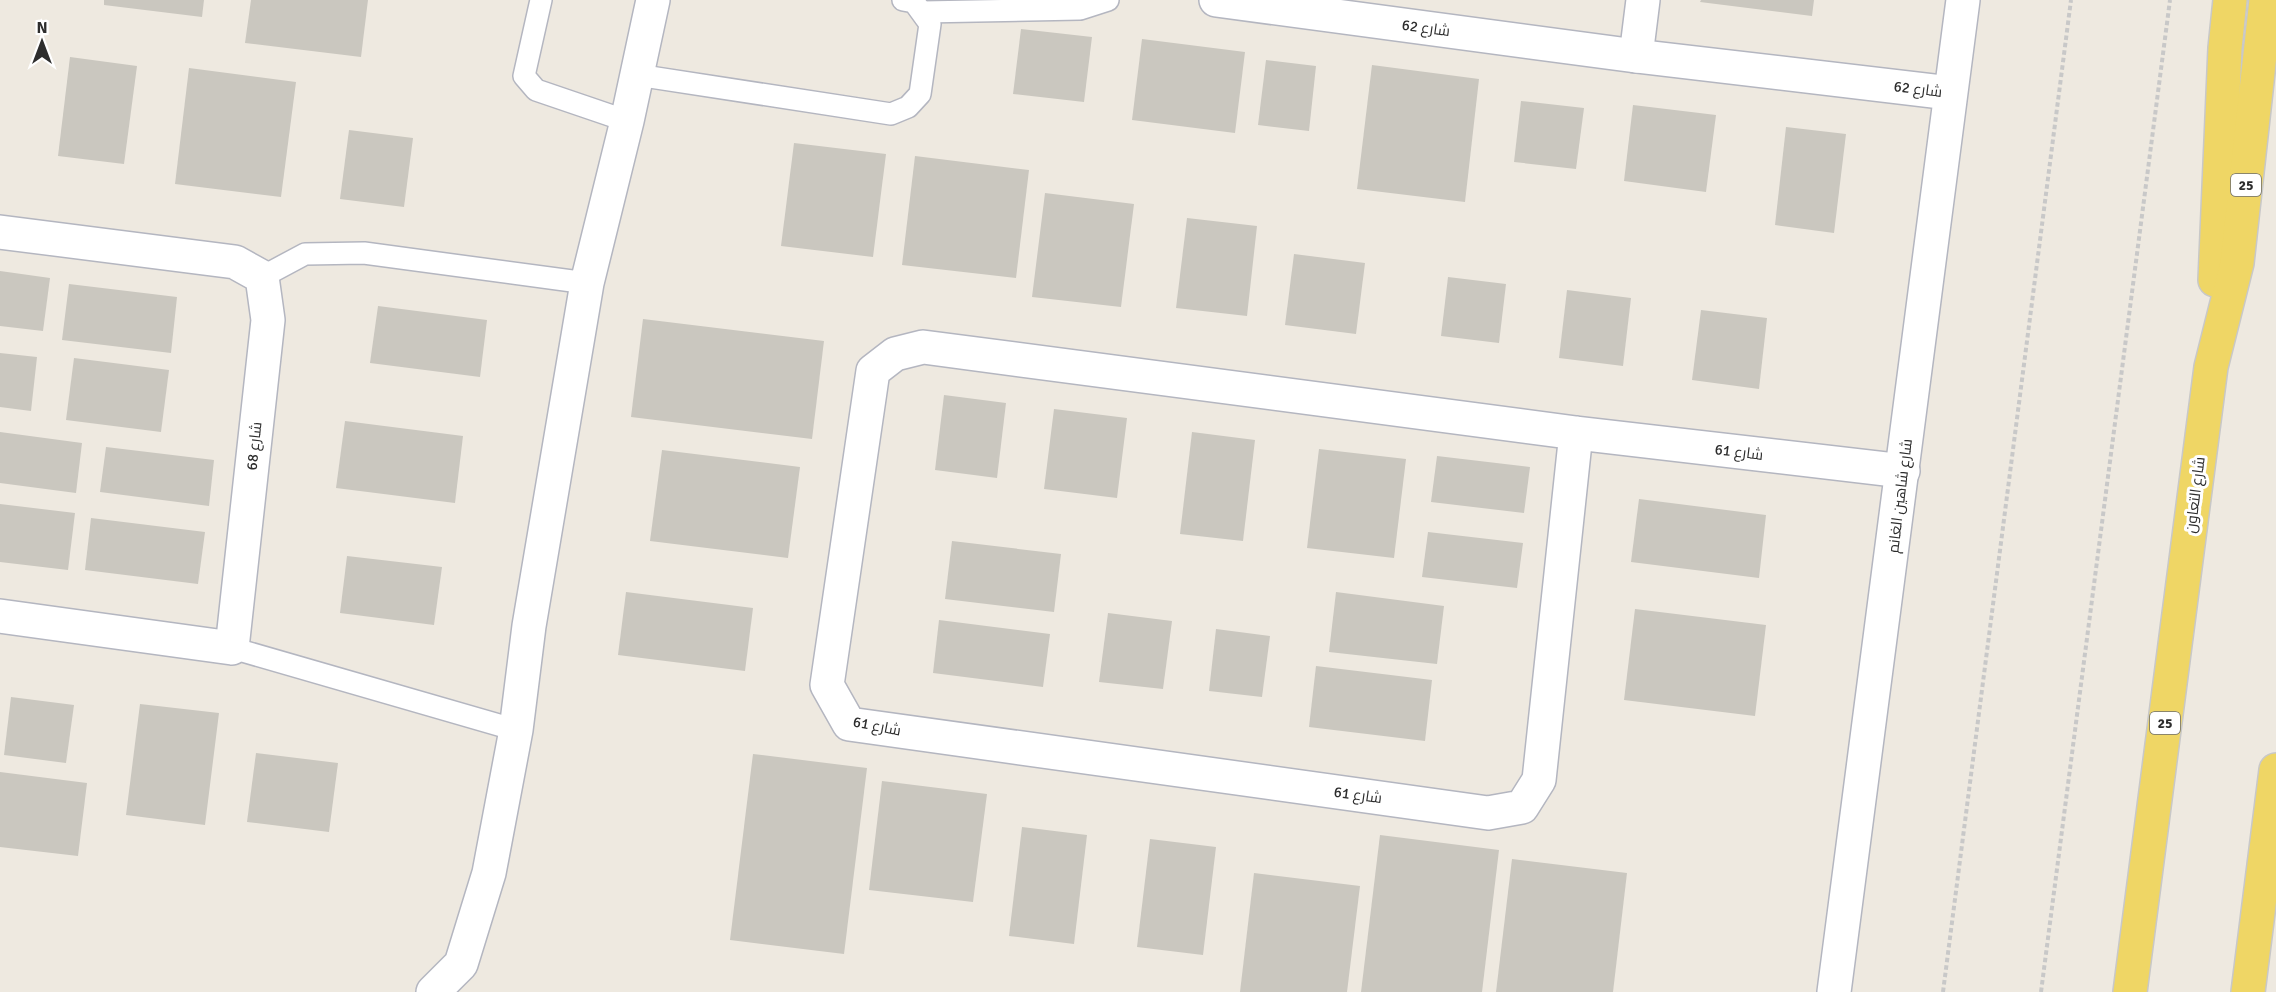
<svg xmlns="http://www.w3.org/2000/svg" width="2276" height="992" viewBox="0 0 2276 992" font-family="Signika,Cairo,sans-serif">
<rect width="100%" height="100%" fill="#eee9e0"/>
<!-- building -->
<g fill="#cac7bf">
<path d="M104,0H204L202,17L104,5Z"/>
<path d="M251,0H368L361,57L245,43Z"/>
<path d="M1701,0H1814L1812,16L1700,2Z"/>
<path d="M1021,29L1092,37L1084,102L1013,94Z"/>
<path d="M1142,39L1245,52L1235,133L1132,120Z"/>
<path d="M70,57L137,66L124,164L58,156Z"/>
<path d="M1266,60L1316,66L1309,131L1258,125Z"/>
<path d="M1372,65L1479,79L1465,202L1357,189Z"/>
<path d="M189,68L296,82L281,197L175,184Z"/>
<path d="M1521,101L1584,108L1576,169L1514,162Z"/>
<path d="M1633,105L1716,115L1706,192L1624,181Z"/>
<path d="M1786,127L1846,134L1834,233L1775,225Z"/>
<path d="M349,130L413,138L404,207L340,199Z"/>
<path d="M794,143L886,154L873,257L781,246Z"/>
<path d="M915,156L1029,170L1016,278L902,265Z"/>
<path d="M1045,193L1134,204L1121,307L1032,297Z"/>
<path d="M1187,218L1257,226L1247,316L1176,308Z"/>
<path d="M1294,254L1365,263L1356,334L1285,325Z"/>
<path d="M0,271L50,278L43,331L0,326Z"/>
<path d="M1448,277L1506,284L1499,343L1441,336Z"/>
<path d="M69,284L177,297L171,353L62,340Z"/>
<path d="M1567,290L1631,298L1623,366L1559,358Z"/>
<path d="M378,306L487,320L480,377L370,363Z"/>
<path d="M1701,310L1767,318L1759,389L1692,380Z"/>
<path d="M643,319L824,341L812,439L631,417Z"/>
<path d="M0,353L37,357L31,411L0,407Z"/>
<path d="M74,358L169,370L161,432L66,420Z"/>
<path d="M944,395L1006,403L997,478L935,470Z"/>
<path d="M1054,409L1127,418L1117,498L1044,489Z"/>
<path d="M345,421L463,436L455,503L336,488Z"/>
<path d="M0,432L82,443L76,493L0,483Z"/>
<path d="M1192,432L1255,440L1243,541L1180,534Z"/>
<path d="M106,447L214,460L209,506L100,492Z"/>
<path d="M1319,449L1406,459L1394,558L1307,548Z"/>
<path d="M662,450L800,467L788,558L650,541Z"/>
<path d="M1437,456L1530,467L1524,513L1431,502Z"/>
<path d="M1639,499L1766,515L1759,578L1631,562Z"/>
<path d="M0,504L75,513L68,570L0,562Z"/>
<path d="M91,518L205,532L198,584L85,570Z"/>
<path d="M1428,532L1523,543L1517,588L1422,577Z"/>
<path d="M952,541L1061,554L1054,612L945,599Z"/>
<path d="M347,556L442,567L434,625L340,613Z"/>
<path d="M626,592L753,608L745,671L618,655Z"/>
<path d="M1336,592L1444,606L1437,664L1329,652Z"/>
<path d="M1635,609L1766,625L1755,716L1624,700Z"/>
<path d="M1108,613L1172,621L1163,689L1099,682Z"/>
<path d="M939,620L1050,634L1043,687L933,673Z"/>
<path d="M1216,629L1270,636L1262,697L1209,691Z"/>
<path d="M1316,666L1432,680L1425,741L1309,727Z"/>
<path d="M11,697L74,705L66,763L4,755Z"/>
<path d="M140,704L219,713L205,825L126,815Z"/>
<path d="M256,753L338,763L329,832L247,822Z"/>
<path d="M753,754L867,768L844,954L730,940Z"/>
<path d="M0,772L87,783L78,856L0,847Z"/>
<path d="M882,781L987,794L973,902L869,890Z"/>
<path d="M1022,827L1087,835L1074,944L1009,936Z"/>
<path d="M1380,835L1499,850L1482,992H1361Z"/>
<path d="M1150,839L1216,847L1203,955L1137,947Z"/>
<path d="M1512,859L1627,873L1613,992H1496Z"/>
<path d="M1254,873L1360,886L1347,992H1240Z"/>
</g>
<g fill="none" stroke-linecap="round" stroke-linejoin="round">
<!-- service casing -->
<g stroke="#b4b6c0" stroke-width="24">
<g id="service">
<path d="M541,0L524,76L536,90L627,121"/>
<path d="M923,12L1080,9L1108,0"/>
<path d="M637,75L891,114L908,107L920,94L930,24L914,2L903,0"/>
<path d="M262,277L305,254L364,253L587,283"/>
<path d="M232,648L516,730"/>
</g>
</g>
<!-- minor casing -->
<g stroke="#b4b6c0" stroke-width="36">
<g id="minor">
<path d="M1216,0L1636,56L1950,93"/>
<path d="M1636,56L1643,0"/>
<path d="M0,232L235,262L262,277L268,320L232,648L0,616"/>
<path d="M1576,433L1539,780L1522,807L1488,813L849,724L827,685L873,371L895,354L923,347L1576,433L1903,471"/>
<path d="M433,992L461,964L489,873L516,730L529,626L587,283L627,121L653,0"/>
</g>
</g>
<!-- tertiary casing -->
<g stroke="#b4b6c0" stroke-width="36">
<path id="tertiary" d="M1834,992L1963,0"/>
</g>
<!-- primary casing -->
<g stroke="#c8c8c8" stroke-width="36">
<g id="primary">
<path d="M2215,280L2225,48L2230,0"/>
<path d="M2130,992L2211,367L2237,263L2266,0"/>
<path d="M2248,992L2276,770"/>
</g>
</g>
<!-- path -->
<g stroke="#c8c8c8" stroke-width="4" stroke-dasharray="4.5 3" stroke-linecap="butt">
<path d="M1943,992L2071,0"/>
<path d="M2041,992L2170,0"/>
</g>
<!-- service -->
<use href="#service" stroke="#fff" stroke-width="21"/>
<!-- minor -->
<use href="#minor" stroke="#fff" stroke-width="33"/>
<!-- tertiary -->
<use href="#tertiary" stroke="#fff" stroke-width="33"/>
<!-- primary -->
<use href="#primary" stroke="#efd665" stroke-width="33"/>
</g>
<g text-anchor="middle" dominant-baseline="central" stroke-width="6" stroke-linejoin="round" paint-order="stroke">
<!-- shield labels -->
<g fill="#fff" stroke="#6c6c6c" stroke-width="1.5">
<rect x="2231" y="174" width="30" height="22" rx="4.5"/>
<rect x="2150" y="712" width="30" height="22" rx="4.5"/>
</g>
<g font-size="14" font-weight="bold" fill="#2d2d2d">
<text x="2246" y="185">25</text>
<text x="2165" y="723">25</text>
</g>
<!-- street labels -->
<g font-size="15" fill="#2d2d2d" stroke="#fff">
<text transform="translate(1426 28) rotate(8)">شارع 62</text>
<text transform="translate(1918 89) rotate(7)">شارع 62</text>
<text transform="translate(254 446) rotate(-84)">شارع 68</text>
<text transform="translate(1739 452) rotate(7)">شارع 61</text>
<text transform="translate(2195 495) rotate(-83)">شارع التعاون</text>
<text transform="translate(1900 496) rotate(-83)">شارع شاهين الغانم</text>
<text transform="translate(877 726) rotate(11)">شارع 61</text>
<text transform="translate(1358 795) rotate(8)">شارع 61</text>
</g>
</g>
<!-- north arrow -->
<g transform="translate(42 42)" stroke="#ffffff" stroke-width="4.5" paint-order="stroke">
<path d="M0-4.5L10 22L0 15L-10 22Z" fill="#2d2d2d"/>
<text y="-9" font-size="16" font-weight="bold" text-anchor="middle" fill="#2d2d2d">N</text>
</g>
</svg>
